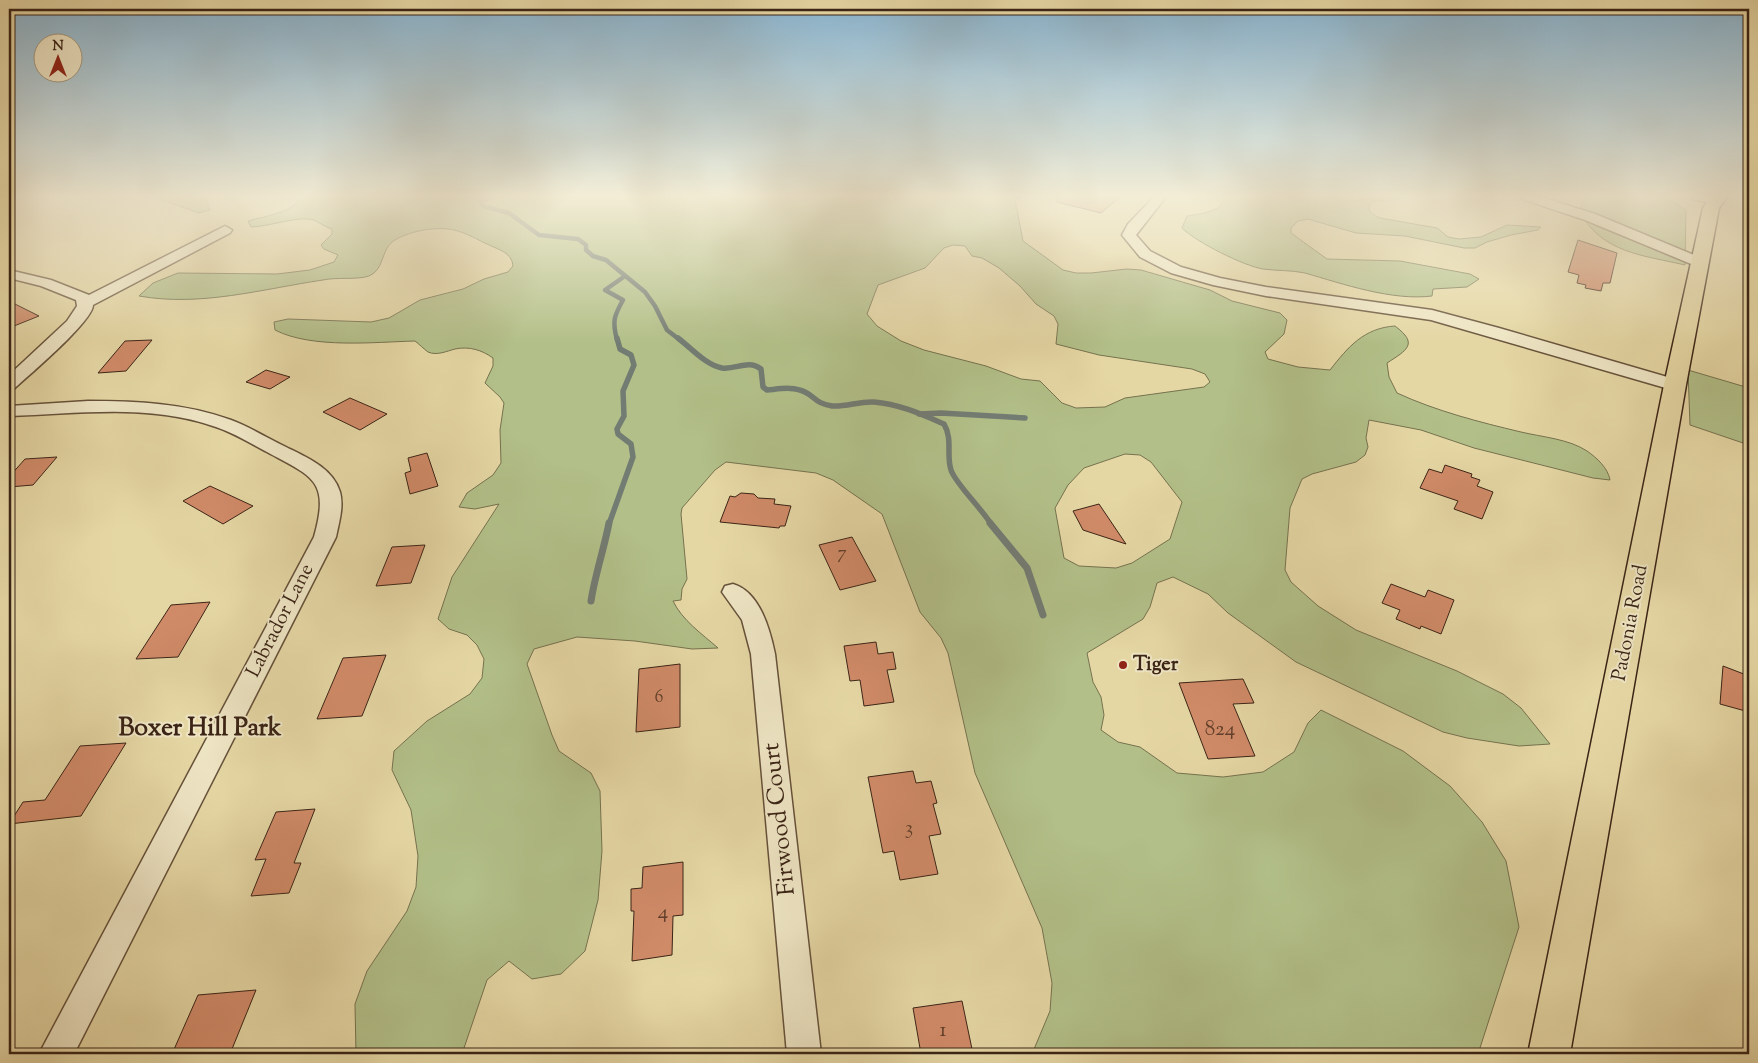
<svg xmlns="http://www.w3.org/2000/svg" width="1758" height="1063" viewBox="0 0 1758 1063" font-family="'Sorts Mill Goudy',serif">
<rect width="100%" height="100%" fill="#e5d7a4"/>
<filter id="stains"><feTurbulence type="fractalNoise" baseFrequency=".004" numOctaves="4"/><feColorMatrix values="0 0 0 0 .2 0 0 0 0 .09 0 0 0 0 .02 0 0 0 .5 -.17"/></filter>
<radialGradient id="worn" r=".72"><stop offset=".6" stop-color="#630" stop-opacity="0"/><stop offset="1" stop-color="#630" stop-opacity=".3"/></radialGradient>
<!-- green -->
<g fill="#b2bf88" stroke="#76724f" fill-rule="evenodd">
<path d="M151,196H209L207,202L210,210L199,213Z"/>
<path d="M302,196H1022L1015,200L1023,241L1063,270L1076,273H1091L1127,269L1141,270L1210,290L1232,301L1280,313L1287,320L1284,334L1265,352L1268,359L1298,367L1330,370C1348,347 1364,328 1395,326C1419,344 1407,350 1387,363L1389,377L1397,393C1436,411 1479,422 1521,432C1542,437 1569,439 1587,451C1597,458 1608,468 1610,480L1593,478L1474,448L1421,430L1369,420L1366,438L1368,447L1365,455L1356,462L1312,474L1302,479L1290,508L1285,570L1291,582L1318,606L1356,630L1457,671L1503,694L1521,708L1550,744L1519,746L1467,738L1443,732L1296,662L1228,613L1208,594L1173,577L1157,583L1150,607L1143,619L1087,653L1093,682L1101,697L1104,715L1101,730L1118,742L1140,747L1177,773L1223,777L1263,772L1294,752L1308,723L1321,710L1403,751L1450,786L1482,822L1506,861L1519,927L1478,1054H1032L1050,1011L1052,983L1042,928L975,773L948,653L941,638L920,612L882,514L833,480L816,473L726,462L715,470L682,508L681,514L687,579L682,589L681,600L673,601C682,620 702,634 718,648L692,649L635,641L577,637L534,649L527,664L552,735L559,751L591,773L600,791L602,851L598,900L585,951L561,974L532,979L509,961L487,980L462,1054H356L355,1004L367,971L407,911L416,887L418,856L411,810L392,770L394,751L427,721L470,694L482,678L484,659L477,645L467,635L449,629L438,619L452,577L499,504L475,509L459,507L467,493L493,475L501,463L500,430L504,403L500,397L485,383L493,366V358C482,350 469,346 455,349C447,351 437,356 428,352C424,349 419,344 415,341C375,342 312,349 275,330L274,322L288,319L371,322L389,318L420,300L463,289L484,279L508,272L513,266C512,253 500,250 489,245C478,240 467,233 454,230C437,226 407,231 392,242C381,251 384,270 369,276C358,280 336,277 323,280C262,289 201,307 139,296L153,283L178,273L277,274L310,270L334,262L338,255L324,249L321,245L332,234V229C325,227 320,223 314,220C300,215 268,227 251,227L248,221C265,216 294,213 302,196ZM953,245L965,246L972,256L982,258L999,268L1020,286L1036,304L1054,316L1058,324L1056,344L1099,355L1192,369L1205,374L1210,382L1204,387L1125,398L1105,407L1076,408L1062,403L1040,381L1021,379L986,366L924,350L901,341L877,326L867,314L878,285L925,268L944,248ZM1125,454L1140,455L1151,462L1182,502L1170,539L1132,563L1116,568L1079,566L1064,558L1055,508L1068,485L1084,468Z"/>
<path d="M1223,196H1325L1340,201H1351L1370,199L1376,196H1417L1372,202L1369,205C1368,213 1374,215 1380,218L1437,228L1448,237L1459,239L1481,237L1507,225L1541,227L1538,230L1511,235L1487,242L1475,248H1464L1405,236L1356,233L1308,219L1298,221L1291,228V233L1327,259L1400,261L1470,274L1479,279L1467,287L1433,289L1432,296C1392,301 1343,284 1305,273C1291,270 1278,271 1263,269C1244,266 1196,242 1182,228L1187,216C1198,214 1226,212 1223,196Z"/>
<path d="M1585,196H1664L1686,210L1685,265C1642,255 1602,253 1579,211Z"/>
<path d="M1688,370L1749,388V445L1690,425Z"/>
</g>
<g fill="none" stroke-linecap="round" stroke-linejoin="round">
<!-- stream-far2 -->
<g stroke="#737c73" stroke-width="4.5">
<path d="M351,196H367"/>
<path d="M452,196H473L483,200L499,196"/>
<path d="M566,196H578"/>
<path d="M480,200L483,206L509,213L539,235L578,239L586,245V250L593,256L606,260L645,292L655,306L667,330L680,340"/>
<path d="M617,340C612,321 614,316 623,300L605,290L625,276"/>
</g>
<!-- stream-far1 -->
<g stroke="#737c73" stroke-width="5.5">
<path d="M678,338C691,348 706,365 722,368C736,370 748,359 761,369L763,387L767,390C779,389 794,386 805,392C817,398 815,403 832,406C846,407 860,401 874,402C899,404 921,414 944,424C953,439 946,455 951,470C955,483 982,509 991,524"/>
<path d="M919,414L941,413L1025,418"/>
<path d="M609,524L633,457L631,444L618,434L617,429L624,416L623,391L634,365L631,355L620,349L617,338"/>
</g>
<!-- stream -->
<g stroke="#737c73" stroke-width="7">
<path d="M990,523L1027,568L1043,615"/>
<path d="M591,601C595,575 604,549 609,523"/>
</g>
</g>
<!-- building -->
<g fill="#d18b69" stroke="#3b2416">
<path d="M1058,196H1121L1101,213L1057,202Z"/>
<path d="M1578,240L1617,253L1610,283H1603L1601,291L1585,288L1586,285L1577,283L1579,275L1568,272Z"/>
<path d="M9,301L39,316L9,328Z"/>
<path d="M152,340L126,371L98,373L125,341Z"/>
<path d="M266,370L290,377L270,389L246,382Z"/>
<path d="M350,398L387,414L360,430L323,412Z"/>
<path d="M427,453L438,486L410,494L405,473L411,471L408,458Z"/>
<path d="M57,457L33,485L9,487V477L25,459Z"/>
<path d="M1445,465L1472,474L1471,477L1480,480L1477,486L1493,492L1482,519L1454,509L1458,501L1420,488L1429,469L1442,473Z"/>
<path d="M210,486L253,506L223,524L183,501Z"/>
<path d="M741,493L754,494L758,498L775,499L774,504L791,506L785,526H780L779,528L720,522L730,496L735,497Z"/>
<path d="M1099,504L1126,544L1083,530L1073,511Z"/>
<path d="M852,537L876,581L840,590L819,545Z"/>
<path d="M425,545L411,583L376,586L392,547Z"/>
<path d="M1391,584L1425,597L1428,590L1454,600L1441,634L1421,626L1420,629L1396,619L1400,610L1382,603Z"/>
<path d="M210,602L178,657L136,659L171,605Z"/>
<path d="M876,642L878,654L893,652L896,669L887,670L894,702L864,706L860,680L850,681L844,646Z"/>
<path d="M386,655L362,716L317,719L343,658Z"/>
<path d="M680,664V727L636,732L639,669Z"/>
<path d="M1723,666L1749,676V712L1720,704Z"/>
<path d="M1243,679L1254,703L1233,704L1255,756L1208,759L1179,683Z"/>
<path d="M126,743L81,816L9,824L23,802L45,800L80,746Z"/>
<path d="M913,771L916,783L931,781L937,803L933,804L941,834L929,836L938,874L900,880L894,851L883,853L868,777Z"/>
<path d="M315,809L294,863H301L289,893L251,896L266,859L255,860L276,812Z"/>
<path d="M683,862V915L673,916L672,955L632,961L634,911H631V889L642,888L643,867Z"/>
<path d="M256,990L230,1054H172L198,995Z"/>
<path d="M962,1001L973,1054H921L913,1008Z"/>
</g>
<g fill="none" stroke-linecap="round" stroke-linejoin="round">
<!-- minor casing -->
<g stroke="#66513a" stroke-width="3">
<g id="minor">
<path d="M1152,196H1164L1165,198L1136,235L1150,251L1181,267L1220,278L1266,287L1432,310L1499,328L1681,381L1684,385L1681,389L1675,390L1669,389L1431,320L1266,296L1213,285L1171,273L1140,257L1122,235L1128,224L1151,200Z"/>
<path d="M1521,196H1538L1595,214L1706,260L1708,263L1706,266H1696L1585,220L1522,199Z"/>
<path d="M1691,196L1720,197L1721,200L1715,204L1692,199Z"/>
<path d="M225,226L232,230L230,233L93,305C93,321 30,374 15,388L9,389V375L67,321L77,306L76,300L41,286L9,278V270L51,280L89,295Z"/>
<path d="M88,401C136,401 185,403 231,420C250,427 267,438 286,447C306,457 333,468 340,492C344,507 339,522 336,537L74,1054H39L314,537C330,480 313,477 267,452C250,443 234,433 216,427C149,403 77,414 9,416V406Z"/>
<path d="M733,584C760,592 770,630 775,654L821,1054H787L751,654L742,620L722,592L725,586Z"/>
</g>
</g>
<!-- major casing -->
<g stroke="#3b2416" stroke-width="3">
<path id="major" d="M1711,196H1728L1719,208L1686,385L1570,1054H1528L1664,385L1703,208Z"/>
</g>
<!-- minor -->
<use href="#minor" fill="#eee5c4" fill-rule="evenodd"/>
<!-- major -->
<use href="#major" fill="#e5d7a4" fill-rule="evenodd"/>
</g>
<!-- sky -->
<linearGradient id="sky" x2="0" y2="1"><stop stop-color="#88b5d2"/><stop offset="0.57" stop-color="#f3edd6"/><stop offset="1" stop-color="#f3edd6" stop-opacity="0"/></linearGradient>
<rect width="1758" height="344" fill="url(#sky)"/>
<!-- markers -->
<circle fill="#8f2418" stroke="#eee5c4" stroke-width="2" cx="1123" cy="665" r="5"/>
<g text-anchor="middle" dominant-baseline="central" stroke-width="4" stroke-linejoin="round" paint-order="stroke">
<!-- number labels -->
<g font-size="18" fill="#603e2b">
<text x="842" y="554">7</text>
<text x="659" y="698">6</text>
</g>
<!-- street labels -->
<g font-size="20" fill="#3b2416" stroke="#eee5c4">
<text transform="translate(281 621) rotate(-63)">Labrador Lane</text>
<text transform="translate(1631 623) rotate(-79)">Padonia Road</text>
</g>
<!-- poi labels -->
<g font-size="20" font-weight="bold" fill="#3b2416" stroke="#eee5c4" text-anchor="start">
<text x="1133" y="665">Tiger</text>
</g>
<!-- near-number labels -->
<g font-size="21" fill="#603e2b">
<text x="1220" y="730">824</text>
<text x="909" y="829">3</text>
<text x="663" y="913">4</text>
<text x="943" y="1031">1</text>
</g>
<!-- near-street labels -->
<g font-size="24" fill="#3b2416" stroke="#eee5c4">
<text transform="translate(780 819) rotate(-96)">Firwood Court</text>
</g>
<!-- near-neighbourhood labels -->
<g font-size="25" font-weight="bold" fill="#3b2416" stroke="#eee5c4">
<text x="200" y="729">Boxer Hill Park</text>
</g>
</g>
<!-- margin -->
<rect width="1758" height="1063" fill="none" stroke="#e5d7a4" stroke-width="30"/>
<rect x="10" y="10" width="1738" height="1043" fill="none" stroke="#3b2416" stroke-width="2.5"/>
<rect x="15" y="15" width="1728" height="1033" fill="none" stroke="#3b2416"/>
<!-- north arrow -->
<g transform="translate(58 58)"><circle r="24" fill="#eee5c4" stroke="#a6987e"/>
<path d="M0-4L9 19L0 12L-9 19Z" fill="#8f2418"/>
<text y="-8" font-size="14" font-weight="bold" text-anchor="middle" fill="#3b2416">N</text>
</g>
<rect width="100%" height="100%" filter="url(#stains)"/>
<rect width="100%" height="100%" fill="url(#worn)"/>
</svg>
